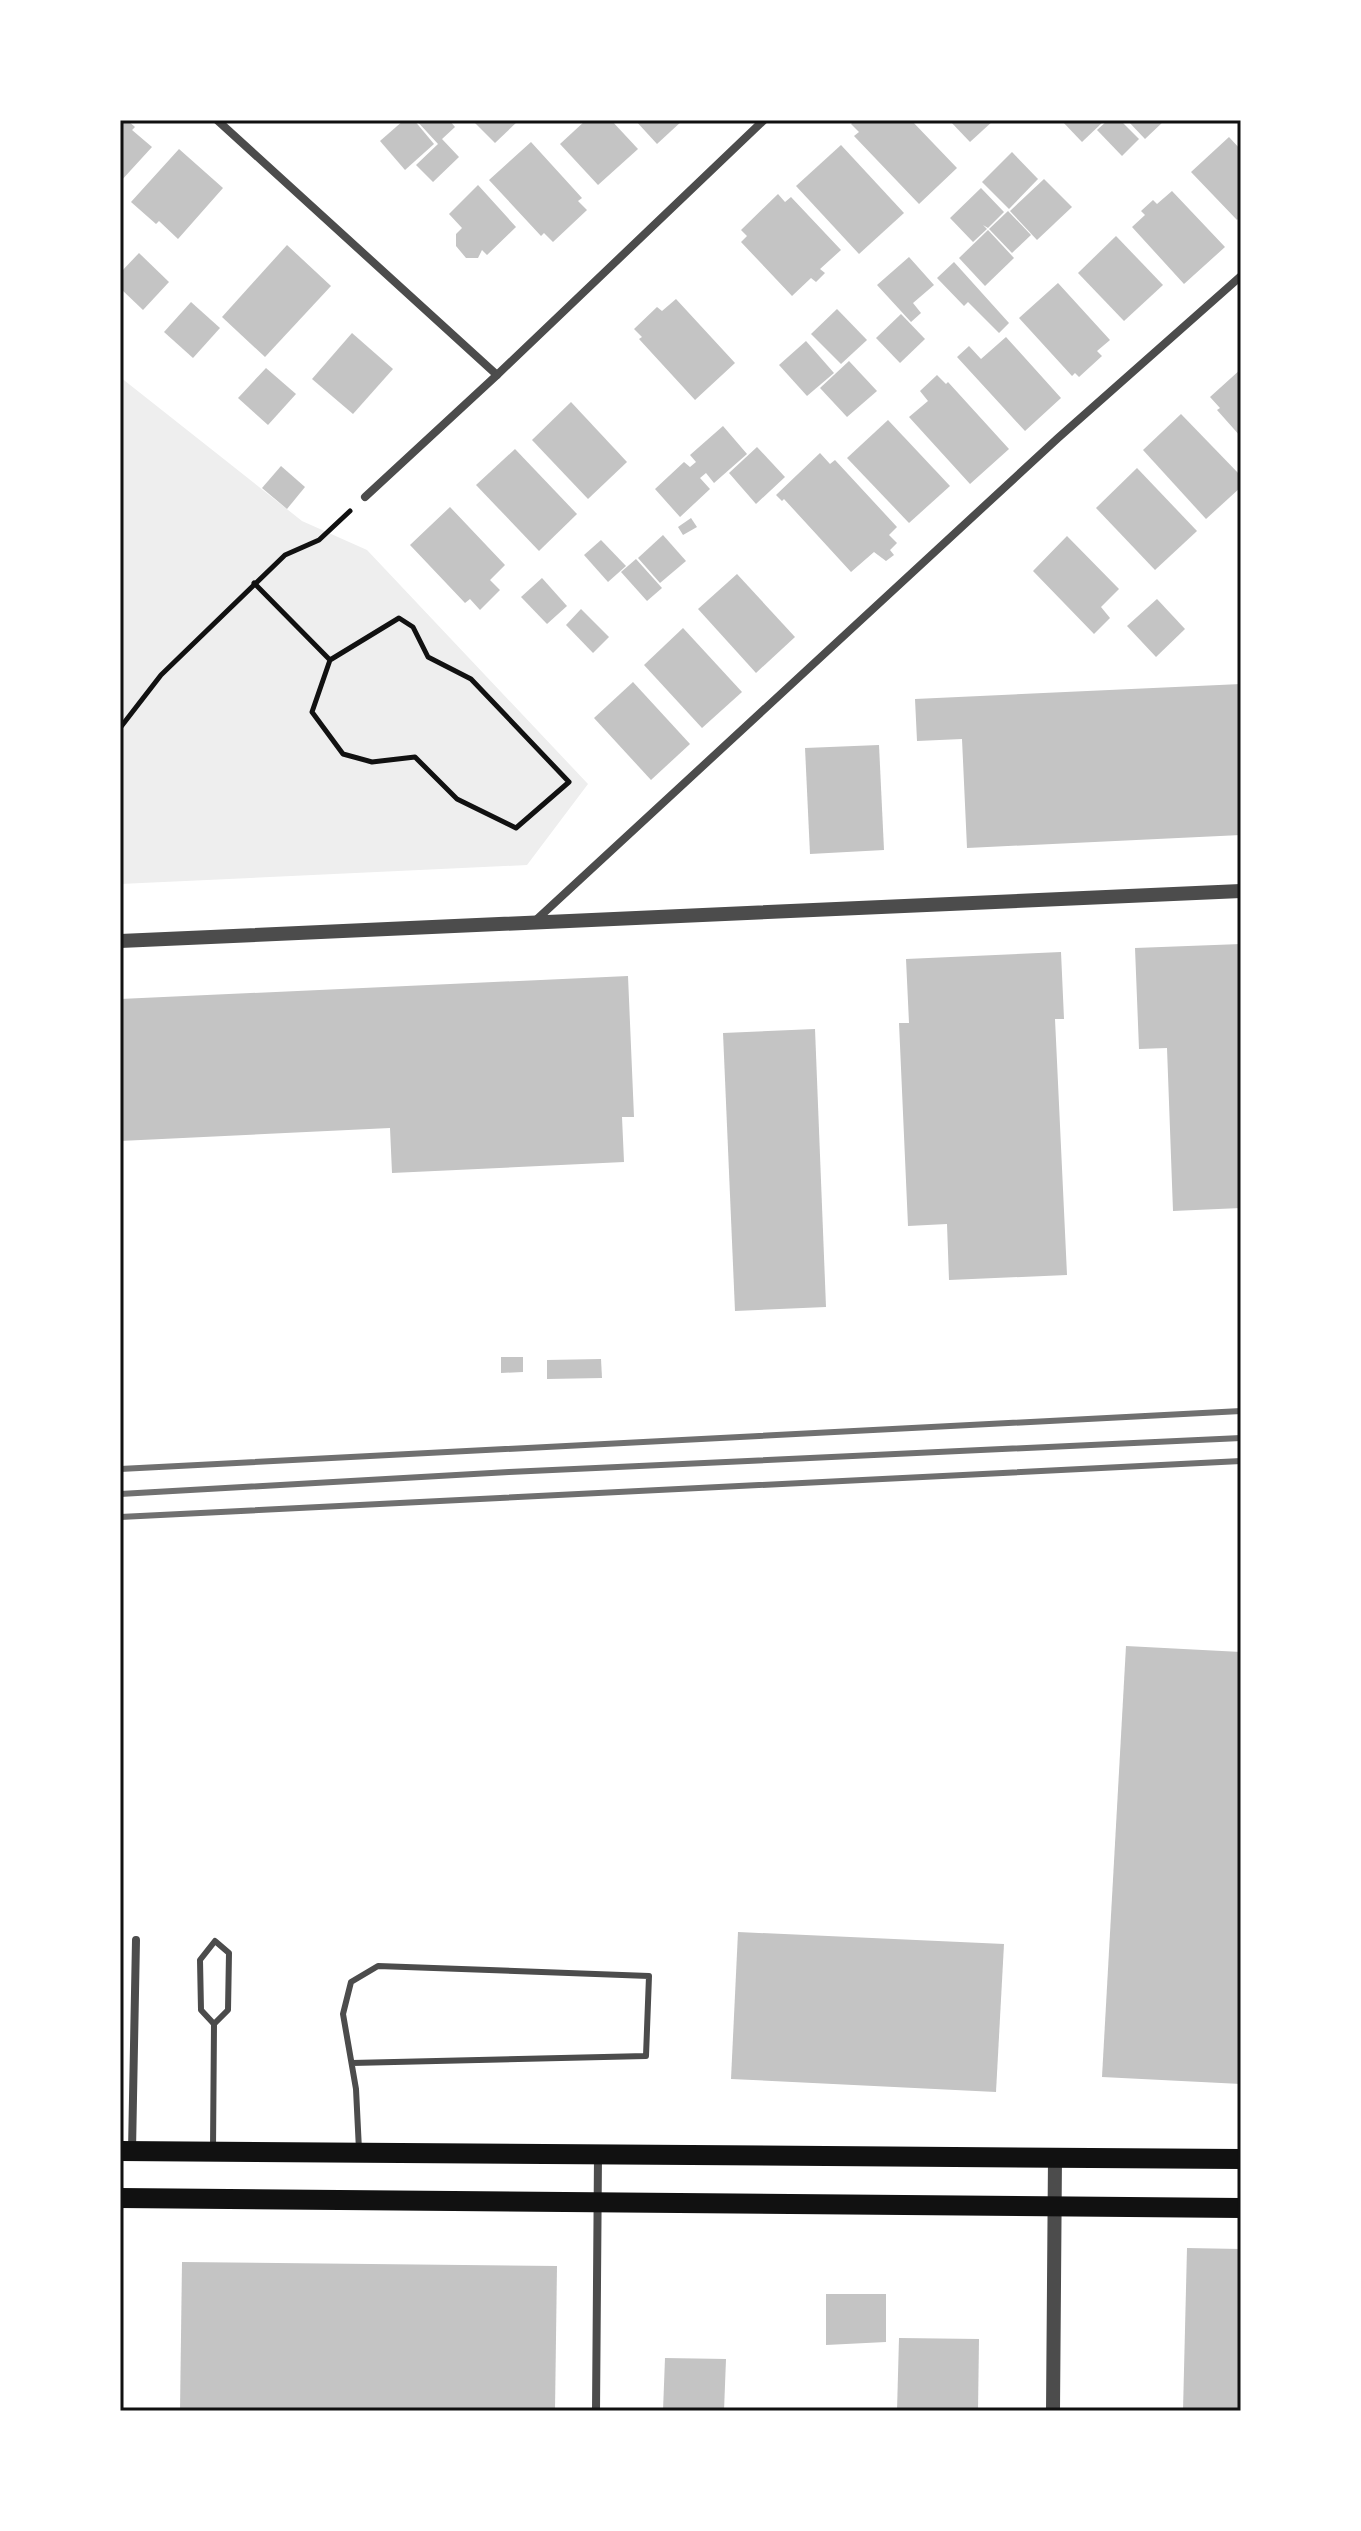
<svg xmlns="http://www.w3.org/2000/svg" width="1361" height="2531" viewBox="0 0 1361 2531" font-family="Bitter,serif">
<rect width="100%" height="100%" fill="#fff"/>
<!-- green -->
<path fill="#eee" d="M120,377L302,521L367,550L588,784L527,865L120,884Z"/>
<!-- building -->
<g fill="#c4c4c4">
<path d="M120,120H127L135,127L132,130L152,147L120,182Z"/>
<path d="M404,120H414L434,144L405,170L380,141Z"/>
<path d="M416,120H449L455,127L442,139L459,157L433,182L416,165L438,144Z"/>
<path d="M472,120H519L495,143Z"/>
<path d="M586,120H611L638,149L598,185L560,144Z"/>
<path d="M635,120H683L657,144Z"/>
<path d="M855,120H911L957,168L919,204L854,136L859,132L851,124Z"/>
<path d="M949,120H994L970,142Z"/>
<path d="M1061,120H1105L1082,142Z"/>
<path d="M1108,120H1120L1139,139L1122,156L1097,130Z"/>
<path d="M1127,120H1165L1145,139Z"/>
<path d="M1229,137L1241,150V220L1239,218L1237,220L1191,172Z"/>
<path d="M531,142L582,198L578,201L587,210L553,242L544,233L541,236L489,180Z"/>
<path d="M841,145L904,213L859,254L796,186Z"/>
<path d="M179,149L223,188L178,239L159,221L156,224L131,202Z"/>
<path d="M1012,152L1038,179L1009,209L982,182Z"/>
<path d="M1044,179L1072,207L1037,240L1010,211Z"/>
<path d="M478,185L516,227L487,255L482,250L478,258H466L456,246V234L462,228L449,214Z"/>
<path d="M981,188L1004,212L988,228L983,225L987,229L973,242L950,218Z"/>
<path d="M1172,191L1225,247L1184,284L1132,227L1145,215L1141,211L1153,200L1157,204Z"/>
<path d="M778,194L785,202L791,197L841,250L820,269L825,273L816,282L811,278L792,296L741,242L747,236L741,230Z"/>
<path d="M1008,211L1031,235L1012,253L989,229Z"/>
<path d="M988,230L1014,258L985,286L959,258Z"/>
<path d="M1116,236L1163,285L1124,321L1078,273Z"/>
<path d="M287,245L331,286L265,357L222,317Z"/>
<path d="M139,253L169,282L143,310L120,288V273Z"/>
<path d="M909,257L934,285L913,303L921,313L911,322L877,285Z"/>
<path d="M954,262L1009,323L999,333L968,302L964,306L937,278Z"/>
<path d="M1058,283L1110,340L1097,351L1102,356L1079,377L1075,373L1072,376L1019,318Z"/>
<path d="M676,299L735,363L695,400L639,339L642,337L634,329L657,307L662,311Z"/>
<path d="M191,302L220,328L193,358L164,332Z"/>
<path d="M837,309L867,340L841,364L811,334Z"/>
<path d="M901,314L925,339L900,363L876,338Z"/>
<path d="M352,333L393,369L353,414L312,379Z"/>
<path d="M1006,337L1061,398L1025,431L957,357L969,346L981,359Z"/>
<path d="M806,341L834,373L807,396L779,365Z"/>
<path d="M849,361L877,391L847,417L820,388Z"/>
<path d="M266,368L296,394L268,425L238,398Z"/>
<path d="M1241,369V437L1217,410L1220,408L1210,397Z"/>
<path d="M937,375L946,384L948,382L1009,449L970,484L909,417L928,401L920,391Z"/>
<path d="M571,402L627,462L588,499L532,440Z"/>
<path d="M1181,414L1241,476V487L1206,519L1143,450Z"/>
<path d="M888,420L950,486L909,523L847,458Z"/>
<path d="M723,426L747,454L714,483L706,473L700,478L710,489L680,517L655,489L684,462L690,467L696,462L690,455Z"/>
<path d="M757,447L785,477L756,504L729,473Z"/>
<path d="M515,449L577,514L539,551L476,485Z"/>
<path d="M820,453L830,464L835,460L897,527L889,535L897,543L890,550L894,555L886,561L874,552L851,572L784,499L782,501L776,495Z"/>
<path d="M281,466L305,487L287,509L262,488Z"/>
<path d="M1137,468L1197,531L1155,570L1096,508Z"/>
<path d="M450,507L505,565L490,580L500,590L480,610L470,599L465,603L410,545Z"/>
<path d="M691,518L697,527L683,535L678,527Z"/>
<path d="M663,535L686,561L660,583L638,558Z"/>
<path d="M1067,536L1119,589L1101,607L1110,618L1094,634L1033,571Z"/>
<path d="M601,540L626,566L608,582L584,555Z"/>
<path d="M636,559L662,588L647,601L621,572Z"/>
<path d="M737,574L795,637L756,673L698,609Z"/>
<path d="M542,578L567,606L547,624L521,597Z"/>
<path d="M1157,599L1185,629L1156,657L1127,626Z"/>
<path d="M581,609L609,637L593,653L566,625Z"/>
<path d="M683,628L742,692L702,728L644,665Z"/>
<path d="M633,682L690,744L651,780L594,718Z"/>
<path d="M1241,684V835L967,848L962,739L917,741L915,699Z"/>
<path d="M879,745L884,850L810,854L805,748Z"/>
<path d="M1241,944V1208L1173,1211L1167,1048L1139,1049L1135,948Z"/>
<path d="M1061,952L1064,1019H1055L1067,1275L949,1280L947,1224L908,1226L899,1023H909L906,959Z"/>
<path d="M628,976L634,1117H622L624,1162L392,1173L390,1128L120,1141V999Z"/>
<path d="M815,1029L826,1307L735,1311L723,1033Z"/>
<path d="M501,1357H523V1372L501,1373Z"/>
<path d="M601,1359L602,1378L547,1379V1360Z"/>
<path d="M1126,1646L1241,1652V2084L1102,2077Z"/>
<path d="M738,1932L1004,1944L996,2092L731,2079Z"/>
<path d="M1187,2248L1241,2249V2411H1183Z"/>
<path d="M182,2262L557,2266L555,2411H180Z"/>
<path d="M826,2294H886V2342L826,2345Z"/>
<path d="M899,2338L979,2339L978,2411H897Z"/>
<path d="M665,2358L726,2359L724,2411H663Z"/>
</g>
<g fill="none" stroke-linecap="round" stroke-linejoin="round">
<!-- path -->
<g stroke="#111" stroke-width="5">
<path d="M254,583L330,660L312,712L343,754L372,762L415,757L457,799L516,828L569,782L471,679L428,657L413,627L399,618L330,660"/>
<path d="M120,728L161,675L285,555L319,540L350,511"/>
</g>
<!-- service -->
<g stroke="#4c4c4c" stroke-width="6">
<path d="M215,1941L229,1953L228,2010L214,2024L201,2010L200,1960Z"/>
<path d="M352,2063L646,2056L649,1976L378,1966L351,1982L343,2014L356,2089L359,2150"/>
<path d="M213,2149L214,2024"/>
</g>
<!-- minor -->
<g stroke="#4c4c4c" stroke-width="8">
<path d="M217,120L497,375"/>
<path d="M365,497L497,375L764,120"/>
<path d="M535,921L1058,438L1241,276"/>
<path d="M132,2151L136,1940"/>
<path d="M596,2411L598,2156"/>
</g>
<!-- tertiary -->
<g stroke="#4c4c4c" stroke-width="14">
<path d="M120,941L1241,891"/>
<path d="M1053,2411L1055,2157"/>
</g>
<!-- primary -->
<g stroke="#111" stroke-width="20">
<path d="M120,2151L1241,2159"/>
<path d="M120,2198L1241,2208"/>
</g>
<!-- rail -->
<g stroke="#707070" stroke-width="6">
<path d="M120,1469L1241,1411"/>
<path d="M120,1494L509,1472L1241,1438"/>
<path d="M120,1517L1241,1461"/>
</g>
</g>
<!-- border -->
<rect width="1361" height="2531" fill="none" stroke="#ffffff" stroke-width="244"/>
<rect x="122" y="122" width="1117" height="2287" fill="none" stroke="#111" stroke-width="3"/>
</svg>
